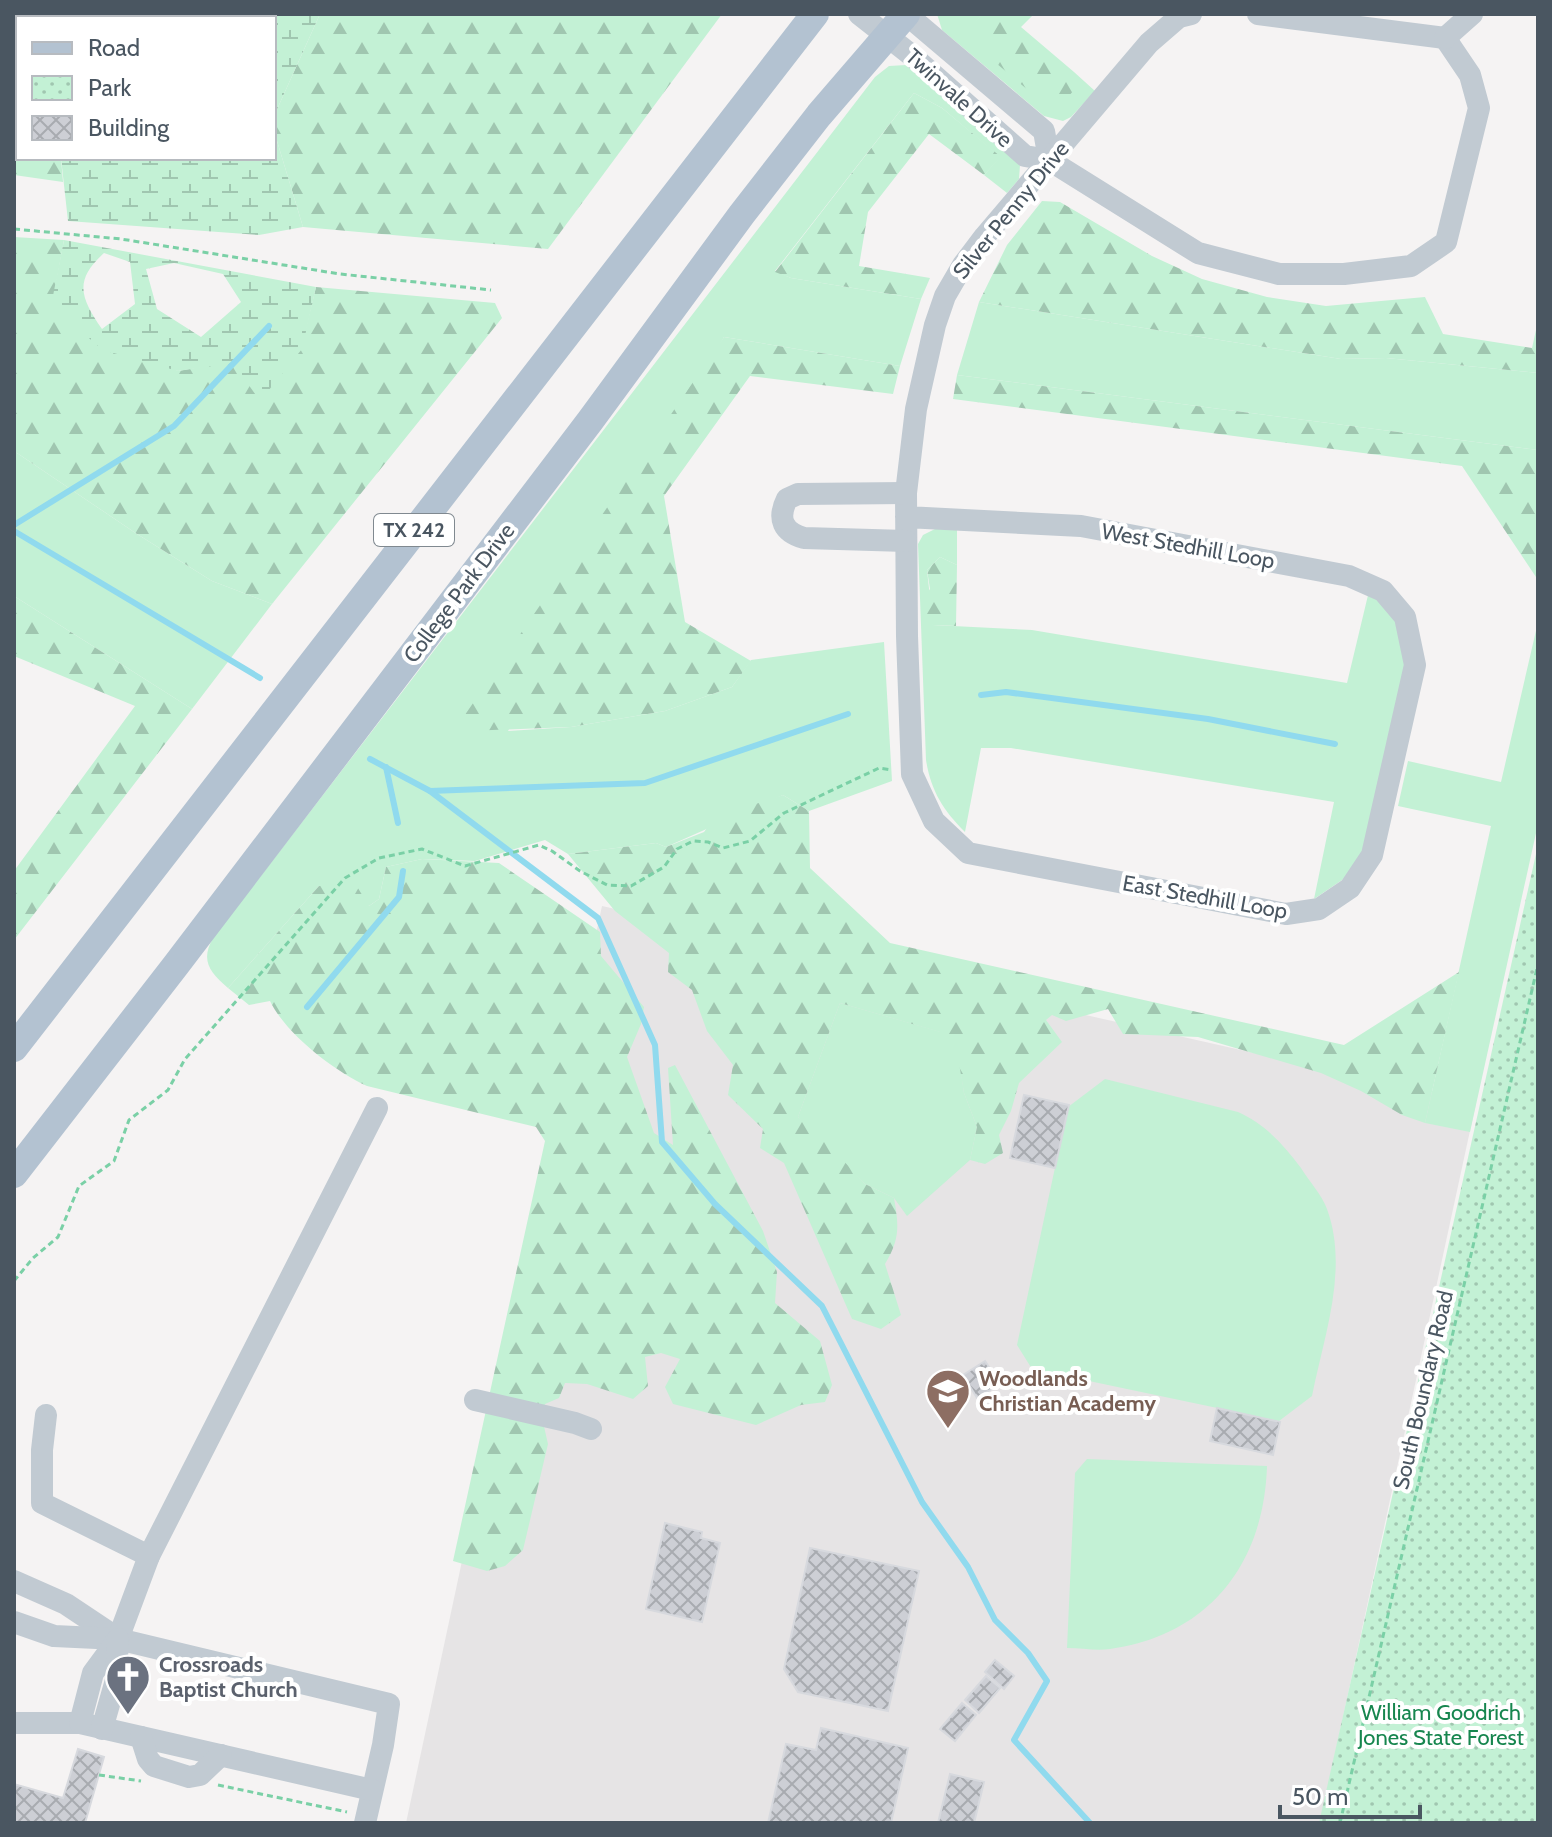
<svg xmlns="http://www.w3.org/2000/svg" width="1552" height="1837" viewBox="0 0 1552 1837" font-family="Cabin,sans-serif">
<defs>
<pattern id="forest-firs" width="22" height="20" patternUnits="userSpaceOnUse" patternTransform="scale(2)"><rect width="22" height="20" fill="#c3f1d5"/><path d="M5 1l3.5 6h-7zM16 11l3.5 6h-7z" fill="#a0c6b0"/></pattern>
<pattern id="wetland-marsh" width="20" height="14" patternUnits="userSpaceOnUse" patternTransform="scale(2)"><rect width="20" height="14" fill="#c3f1d5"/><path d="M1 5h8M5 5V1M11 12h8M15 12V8" fill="none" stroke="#a0c6b0"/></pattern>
<pattern id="park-dots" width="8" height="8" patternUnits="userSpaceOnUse" patternTransform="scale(2)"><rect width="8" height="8" fill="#c3f1d5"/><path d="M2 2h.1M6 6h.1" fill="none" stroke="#a0c6b0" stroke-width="1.8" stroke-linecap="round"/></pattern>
<pattern id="building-cross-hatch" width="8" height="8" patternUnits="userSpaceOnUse" patternTransform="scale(2)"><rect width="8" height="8" fill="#cdcfd5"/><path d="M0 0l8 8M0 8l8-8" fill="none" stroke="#a8abb0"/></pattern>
</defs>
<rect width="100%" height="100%" fill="#f5f3f3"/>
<!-- education -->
<path fill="#e6e4e5" d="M602,906L1476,1103L1320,1823H406Z"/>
<!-- grass -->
<g fill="#c3f1d5">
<path d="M937,14H982L975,23L1074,90V72L1095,91L1071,117L1063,121L1044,116L942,30Z"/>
<path d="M906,65L1020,165L1019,179L1007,193L984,175L1000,157L942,108L914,93L775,271L791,278L921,299L900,366L724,337L508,731L571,727L665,711L732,687L751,660L884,642L892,781L809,811L783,795L666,847L656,843L568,854L545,840L475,861L422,859L386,867L379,899L369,906L319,886L228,988C210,972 200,961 213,938L875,77L889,66Z"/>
<path d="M979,302L1341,359L1386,358L1538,373V450L957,375Z"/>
<path d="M14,451L137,534L212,581L272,604L192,709L14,596Z"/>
<path d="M939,527L957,528V565L940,557L927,570L933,625L1032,630L1347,683L1369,591L1396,614L1408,651L1364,853L1354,872L1314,899L1334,802L1011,748H981L965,832C943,810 931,791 926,760L918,544L923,535Z"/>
<path d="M1538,622V824L1470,1132L1425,1123L1491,826L1398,806L1408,761L1501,782Z"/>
<path d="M840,1003L941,1032L958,1051L964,1093L977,1127L970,1160L907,1216L894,1198L865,1184L798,1117Z"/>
<path d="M1105,1079L1238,1112C1265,1124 1284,1145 1301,1168C1309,1181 1322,1195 1327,1209C1349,1269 1324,1336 1312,1396L1279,1421L1032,1369L1017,1345L1068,1107Z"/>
<path d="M1087,1459L1267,1466C1264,1564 1209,1635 1110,1649C1097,1651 1081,1648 1067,1648L1075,1473Z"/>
</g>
<!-- forest -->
<g fill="url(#forest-firs)">
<path d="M17,14H75V18H18V158H61L63,182L14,175V15Z"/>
<path d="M320,14H722L548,249L303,227L274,131V116Z"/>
<path d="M982,14H1034L1021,27L1074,72V90L1062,104L1041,101L990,58L975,36L974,23Z"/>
<path d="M914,93L942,108L1001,157L984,175L929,134L868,212L859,266L930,278L921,299L791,278L775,272Z"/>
<path d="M1042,201L1060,202L1152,256L1202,279L1267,297L1326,306L1425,297L1443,334L1532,348L1538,321V373L1386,358L1341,359L979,302L1007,245Z"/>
<path d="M14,237L64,240L52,306L178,371L301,349L316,287L495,303L502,318L272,604L212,581L137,534L14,451Z"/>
<path d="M724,337L900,366L893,394L750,376L664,496L685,622L751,661L732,687L665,711L571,727L468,731L458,725Z"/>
<path d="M957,375L1538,450V580L1462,466L953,399Z"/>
<path d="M940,557L957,565L956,626L933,625L926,618L923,599L930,589L927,570Z"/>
<path d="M14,596L192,709L14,940V871L135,706L14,656Z"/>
<path d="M783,795L809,811L810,868L890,943L1344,1045L1459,972L1425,1123L1402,1115L1361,1091L1321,1073L1198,1037L1123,1034L1108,1009L1066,1021L1052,1015L1046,1020L1062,1042L1019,1083L1011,1111L999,1135L1003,1153L985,1164L970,1160L977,1127L964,1093L957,1051L940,1032L840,1003L798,1117L816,1131L865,1184L894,1198C899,1226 900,1239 885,1264L901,1315L881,1329L852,1319L784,1163L760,1148L763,1129L728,1095L733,1065L707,1031L692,990L668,972L669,953L615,911L568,854L656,843L666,847L704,832L715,817Z"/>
<path d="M422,859L499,863L600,932L601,956L644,1007L641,1024L627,1057L654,1133L673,1145L668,1068L675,1065L763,1231L777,1272L775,1303L820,1341L832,1385L825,1402L801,1405L756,1425L673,1404L665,1387L680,1359L661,1353L645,1357L648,1386L633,1399L587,1384L565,1383L559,1398L545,1404L543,1422L548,1444L523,1550L505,1566L487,1571L453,1561L545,1141L536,1127L367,1086C334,1071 286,1034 270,1001L249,1005L228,988L319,886L356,885L369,906L379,899L386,867Z"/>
</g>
<!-- wetland -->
<g fill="url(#wetland-marsh)" fill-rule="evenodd">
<path d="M242,14H320L274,116V18H237Z"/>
<path d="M274,131L303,227L259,235L68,221L61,158H274Z"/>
<path d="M64,240L316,287L302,349L260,401L233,363L178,371L103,350L51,306ZM104,253L130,262L135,304L102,329C81,298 73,281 104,253ZM174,263L223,274L241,302L201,337L157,309L146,269Z"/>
</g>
<!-- park -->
<path fill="url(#park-dots)" d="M1538,845V1823H1319Z"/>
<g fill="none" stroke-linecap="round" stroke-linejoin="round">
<!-- stream -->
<g stroke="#90daee" stroke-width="6">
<path d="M14,525L174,426L269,326"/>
<path d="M14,531L260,678"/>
<path d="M981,695L1006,692L1208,719L1335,744"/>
<path d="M370,759L430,791L645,783L848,714"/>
<path d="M386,767L398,823"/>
<path d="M430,791L598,918L655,1045L662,1142L715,1204L822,1306L922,1502L968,1567L995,1620L1028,1653L1047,1681L1014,1740L1090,1823"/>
<path d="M307,1007L399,897L403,871"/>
</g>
</g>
<!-- building -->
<g fill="url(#building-cross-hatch)" stroke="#d7d9de" stroke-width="2">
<path d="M1024,1095L1069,1105L1055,1168L1010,1158Z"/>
<path d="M985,1361L1000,1384L977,1398L963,1375Z"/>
<path d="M1217,1408L1280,1422L1273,1455L1210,1441Z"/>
<path d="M665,1523L702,1532L701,1538L720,1543L702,1622L646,1609Z"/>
<path d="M810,1548L919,1571L888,1711L798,1692L784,1669Z"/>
<path d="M995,1660L1014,1676L1004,1689L985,1672Z"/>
<path d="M986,1676L1000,1688L979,1713L965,1700Z"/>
<path d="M962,1703L976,1715L955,1741L940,1729Z"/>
<path d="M821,1728L908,1748L891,1823H768L786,1744L816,1750Z"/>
<path d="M78,1749L104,1757L85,1823H14V1784L63,1798Z"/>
<path d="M950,1774L984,1782L974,1823H938Z"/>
</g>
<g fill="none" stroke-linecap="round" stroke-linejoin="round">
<!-- path -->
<g stroke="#7ad0a6" stroke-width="3" stroke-dasharray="6 4" stroke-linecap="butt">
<path d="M14,229L121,239L340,274L491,290"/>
<path d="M14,1281L33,1258L58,1237L79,1186L114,1161L129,1120L168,1090L185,1059L345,878L379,858L422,849L465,866L539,845L552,851L580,871L607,885L631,886L664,867L677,849L693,841L708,842L723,848L750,841L784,813L879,768L892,770"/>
<path d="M99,1775L141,1781"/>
<path d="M218,1785L347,1812"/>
<path d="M1340,1823L1538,964"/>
</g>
<!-- minor -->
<g stroke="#c1cad2" stroke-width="22">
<path d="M859,14L910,54L1025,156L1049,160L1198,253L1279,274H1344L1411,266L1446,242L1479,108L1470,75L1445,38"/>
<path d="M906,14L1044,131L1049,160"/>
<path d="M1258,14L1445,38"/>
<path d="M1445,38L1472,14"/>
<path d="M906,517L1081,526L1349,576L1383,591L1405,617L1415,665L1372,855L1350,888L1319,909L1286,914L968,853L934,821L912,774L907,636L906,493L916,409L935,325L945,296L963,265L985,236L1149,43L1179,17L1191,14"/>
<path d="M906,541L804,538C783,532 777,519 787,499L798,494L906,493"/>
<path d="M475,1400L575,1423L591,1429"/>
<path d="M46,1415L42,1450V1503L149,1556"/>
<path d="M14,1581L66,1604L117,1638"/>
<path d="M14,1622L54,1636L118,1639L389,1704L383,1745L365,1823"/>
<path d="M14,1723H80L372,1790"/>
<path d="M80,1723L93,1673L118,1639L149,1556L377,1108"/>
<path d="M102,1729L116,1680L118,1639"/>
<path d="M141,1737L148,1759L154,1766L189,1777L200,1775L221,1755"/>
</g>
<!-- major -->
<g stroke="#b3c2d1" stroke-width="28">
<path d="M14,1048L815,14"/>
<path d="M14,1174L176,965L590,421L742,214L819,115L906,14"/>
</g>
</g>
<!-- icons -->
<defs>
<g id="school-pin" transform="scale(2.3)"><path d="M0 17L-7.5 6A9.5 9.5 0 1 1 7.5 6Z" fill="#8d6e63" stroke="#fff"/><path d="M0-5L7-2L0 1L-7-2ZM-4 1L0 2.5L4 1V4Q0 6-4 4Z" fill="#fff"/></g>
<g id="church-pin" transform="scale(2.3)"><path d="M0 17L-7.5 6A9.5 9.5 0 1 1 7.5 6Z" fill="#6b7280" stroke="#fff"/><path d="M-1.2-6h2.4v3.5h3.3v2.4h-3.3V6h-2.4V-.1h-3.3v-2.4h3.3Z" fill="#fff"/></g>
</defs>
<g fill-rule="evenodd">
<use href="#school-pin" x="948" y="1391"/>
<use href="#church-pin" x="128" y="1677"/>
</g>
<g text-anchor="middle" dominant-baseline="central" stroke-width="8" stroke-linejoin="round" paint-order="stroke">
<!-- shield labels -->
<rect fill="#fff" stroke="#808990" stroke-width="2" x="374" y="514" width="80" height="32" rx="6"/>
<g font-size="20" font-weight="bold" fill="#4a5661">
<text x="414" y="530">TX 242</text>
</g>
<!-- street labels -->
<g font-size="22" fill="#4a5661" stroke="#fff">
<text transform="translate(959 98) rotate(42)">Twinvale Drive</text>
<text transform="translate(1011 210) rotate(-51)">Silver Penny Drive</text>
<text transform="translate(1188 546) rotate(10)">West Stedhill Loop</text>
<text transform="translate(459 593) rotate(-53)">College Park Drive</text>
<text transform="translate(1205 897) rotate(10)">East Stedhill Loop</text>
<text transform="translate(1423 1390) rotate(-77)">South Boundary Road</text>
</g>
<!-- education labels -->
<g font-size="22" font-weight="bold" fill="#785e54" stroke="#fff" text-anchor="start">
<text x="979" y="1378">Woodlands<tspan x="979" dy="25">Christian Academy</tspan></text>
</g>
<!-- worship labels -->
<g font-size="22" font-weight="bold" fill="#5b616d" stroke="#fff" text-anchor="start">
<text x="159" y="1664">Crossroads<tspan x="159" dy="25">Baptist Church</tspan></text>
</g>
<!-- park labels -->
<g font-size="22" fill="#17864f" stroke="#fff">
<text x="1441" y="1712">William Goodrich<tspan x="1441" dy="25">Jones State Forest</tspan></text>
</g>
</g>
<!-- border -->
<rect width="1552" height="1837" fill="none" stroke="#4a5661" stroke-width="32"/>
<!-- legend -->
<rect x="16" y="16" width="260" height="144" fill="#ffffff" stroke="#b7bbc0" stroke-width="2"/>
<rect x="32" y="42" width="40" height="12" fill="#b3c2d1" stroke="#b7bbc0" stroke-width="2"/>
<text x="88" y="56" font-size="24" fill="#4a5661">Road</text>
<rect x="32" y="76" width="40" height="24" fill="url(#park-dots)" stroke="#b7bbc0" stroke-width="2"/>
<text x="88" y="96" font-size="24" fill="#4a5661">Park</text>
<rect x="32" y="116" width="40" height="24" fill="url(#building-cross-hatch)" stroke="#b7bbc0" stroke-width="2"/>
<text x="88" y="136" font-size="24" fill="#4a5661">Building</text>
<!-- scale -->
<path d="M1280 1805v12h140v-12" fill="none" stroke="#4a5661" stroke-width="4"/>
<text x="1292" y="1805" font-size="24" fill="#4a5661" stroke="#ffffff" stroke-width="6" paint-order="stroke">50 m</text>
</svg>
